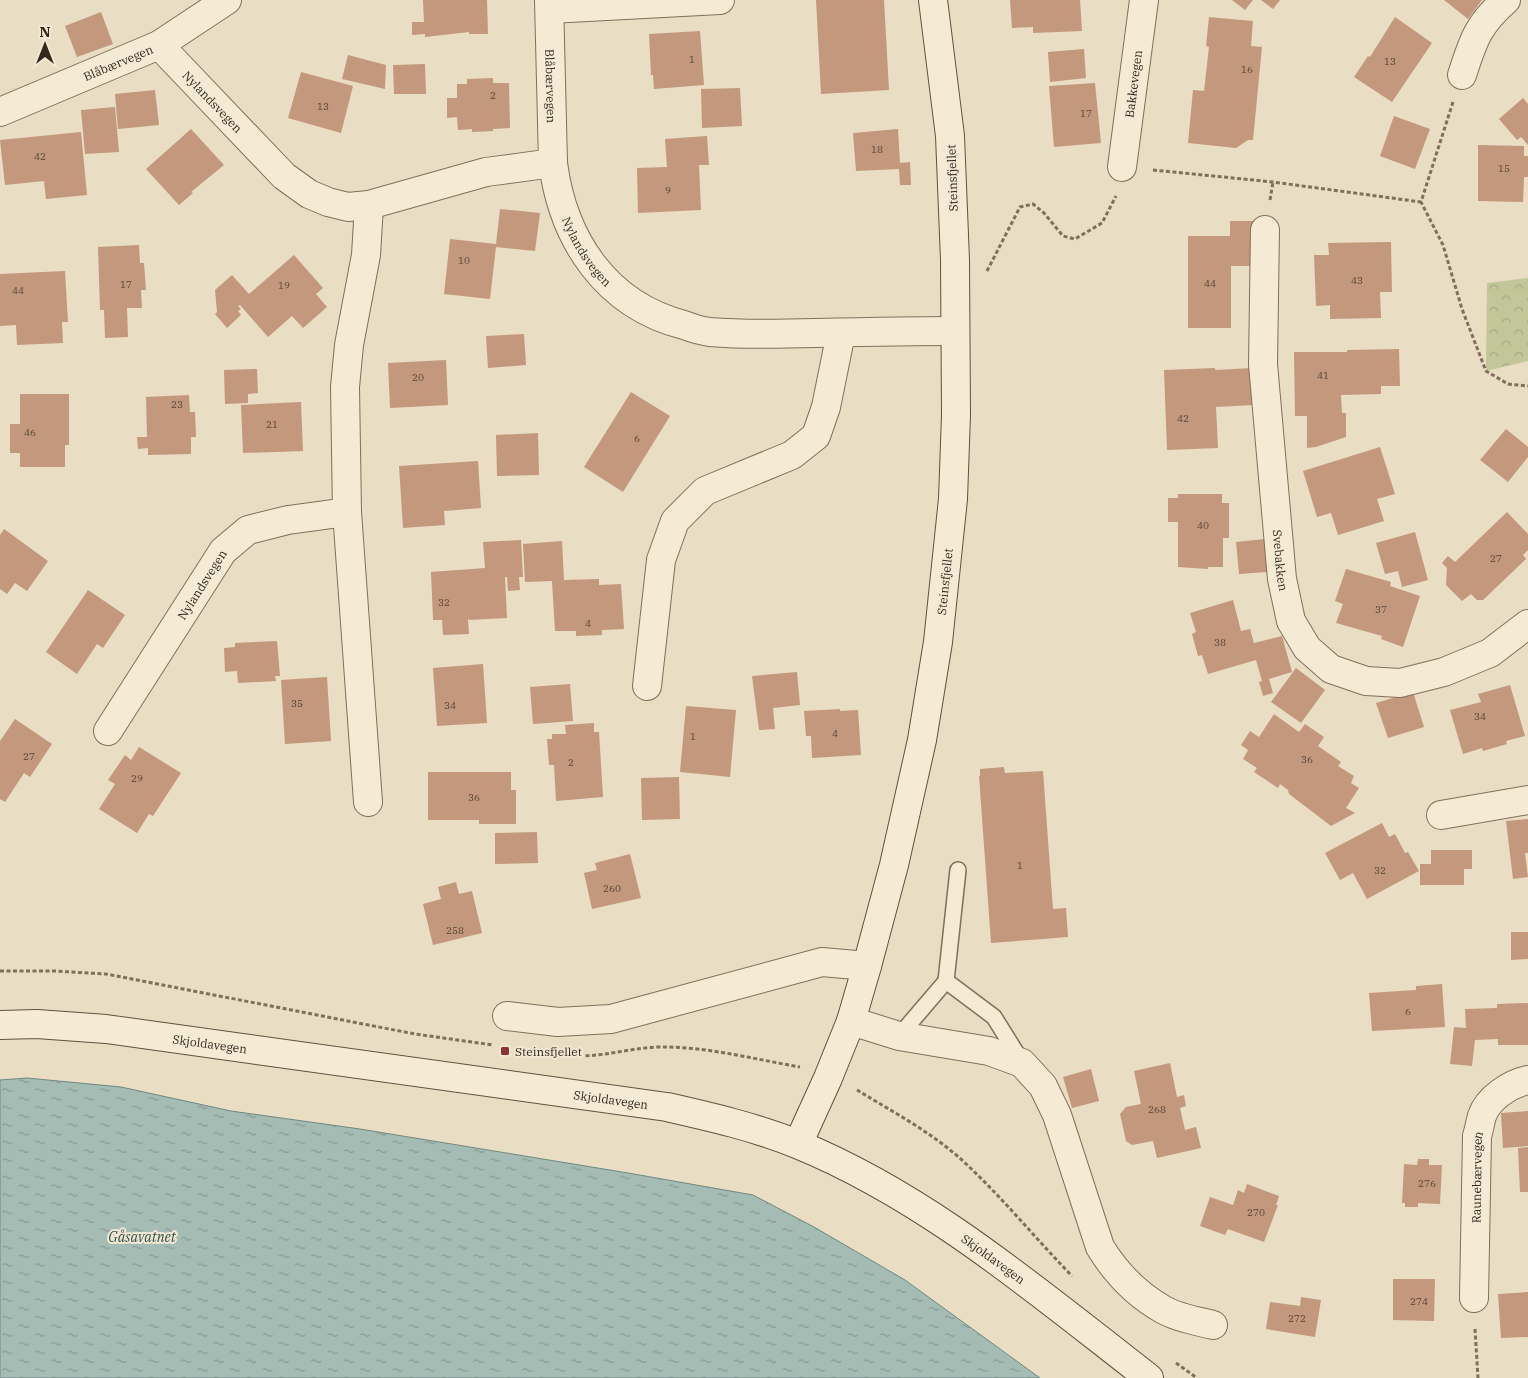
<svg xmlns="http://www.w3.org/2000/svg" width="1528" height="1378" viewBox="0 0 1528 1378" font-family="'IBM Plex Serif',serif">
<defs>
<pattern id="park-crowns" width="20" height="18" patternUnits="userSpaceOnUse" patternTransform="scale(1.25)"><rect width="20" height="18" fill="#c2c698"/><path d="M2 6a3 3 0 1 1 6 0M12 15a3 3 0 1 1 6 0" fill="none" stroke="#a7aa83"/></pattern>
<pattern id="water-ripples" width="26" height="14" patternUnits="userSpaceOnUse" patternTransform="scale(1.25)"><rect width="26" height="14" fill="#a5bcb5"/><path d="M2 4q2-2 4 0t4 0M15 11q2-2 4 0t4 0" fill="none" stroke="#879993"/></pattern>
</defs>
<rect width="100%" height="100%" fill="#e9ddc3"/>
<!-- park -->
<path fill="url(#park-crowns)" d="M1528,278V361L1486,371L1487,283Z"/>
<!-- water -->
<path fill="url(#water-ripples)" stroke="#6d8981" d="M27,1078L121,1087L231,1111L360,1129L628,1173L753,1195L814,1227L905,1280L1040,1378H0V1080Z"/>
<!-- building -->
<g fill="#c3987d">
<path d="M423,0H487L488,34H469V32L425,37V34L412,35V22H424Z"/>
<path d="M816,0H884L889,90L821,94Z"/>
<path d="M1010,0H1080L1082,31L1033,33V27L1012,28Z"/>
<path d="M1232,0H1253L1245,10Z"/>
<path d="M1261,0H1280L1273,9Z"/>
<path d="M1444,0H1482L1468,19Z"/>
<path d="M101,12L113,44L77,57L65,26Z"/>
<path d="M1209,17L1253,21L1251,46L1262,47L1253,140H1248L1236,148L1188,143L1193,90L1204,91L1209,47L1206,46Z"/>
<path d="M1395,17L1432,43L1392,102L1354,77L1368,56L1370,57Z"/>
<path d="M700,31L704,85L654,89L653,75H651L649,34Z"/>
<path d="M1084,49L1086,78L1050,82L1048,52Z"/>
<path d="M348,55L386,65L385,89L342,79Z"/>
<path d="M425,64L426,94H394L393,65Z"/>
<path d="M301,72L353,86L341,133L288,118Z"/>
<path d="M493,78V83H509L510,128L493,129V131L472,132V129L458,130L457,117L447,118V98H457V84H467V79Z"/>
<path d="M1095,83L1101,143L1054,147L1049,86Z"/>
<path d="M740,88L742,126L702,128L701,89Z"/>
<path d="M155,90L159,125L118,129L115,94Z"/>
<path d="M1523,98L1528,104V145L1521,137L1517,140L1499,119Z"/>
<path d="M115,107L119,152L85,154L81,110Z"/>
<path d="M1394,116L1430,129L1415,169L1380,156Z"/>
<path d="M191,129L224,165L191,192L193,193L179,205L146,169Z"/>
<path d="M898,129L900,163L910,162L911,185H900L899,169L856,171L853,133Z"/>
<path d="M81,132L87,195L46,199L44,181L5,185L0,140Z"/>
<path d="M707,136L709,165H699L701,210L638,213L637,168L667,167L665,139Z"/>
<path d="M1478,145L1524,146V156H1528V177H1524L1523,202L1478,201Z"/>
<path d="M500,209L540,213L535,251L496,247L490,299L444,294L450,239L496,244Z"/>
<path d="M1230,221H1253V266H1231V328H1188V236H1230Z"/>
<path d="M1391,242L1392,292H1380L1381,318L1330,319V305L1316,306L1314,255H1329L1328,243Z"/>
<path d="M139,245L140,263H144L146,290H141L142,308H127L128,337L105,338L104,310H100L98,247Z"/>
<path d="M294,255L323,288L316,294L327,307L303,328L292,316L268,337L240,305L238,306L241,309L238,311L241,315L227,328L215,314L217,312L215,290L232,275L249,294Z"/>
<path d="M65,271L68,322H62L63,343L17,345L16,325L0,326V274Z"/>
<path d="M524,334L526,365L488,368L486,336Z"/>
<path d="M1399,349L1400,386H1381V394L1341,395L1342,413H1346V437L1316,447L1307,448V416H1295L1294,352H1347V350Z"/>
<path d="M446,360L448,405L390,408L388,363Z"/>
<path d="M1215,368V370L1252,368L1253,405L1216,407L1218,448L1167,450L1164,370Z"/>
<path d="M257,369L258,393L248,394V403L225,404L224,370Z"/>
<path d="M631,392L670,416L623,492L584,467Z"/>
<path d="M20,394H69V445H65V467H20V453H10V424H20Z"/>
<path d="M189,395L190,412H195L196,437H191V454L148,455V448L138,449L137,437H147L146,397Z"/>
<path d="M301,402L303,451L243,453L241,405Z"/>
<path d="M1506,429L1528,447V457L1508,482L1480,460Z"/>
<path d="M538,433L539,475L497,476L496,435Z"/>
<path d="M1380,447L1395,494L1377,499L1384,521L1338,535L1331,513L1317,517L1303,471Z"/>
<path d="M478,461L481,508L444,511L445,525L403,528L399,466Z"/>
<path d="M1178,494H1222V503H1229V538H1223V567H1208V569L1178,567V522H1168V498H1178Z"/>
<path d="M1507,512L1528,534V550L1523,555L1526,559L1483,600H1477L1471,594L1462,601L1446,585L1447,568L1442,563L1448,556L1455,562Z"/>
<path d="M4,529L48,561L27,591L15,583L7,594L0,589V535Z"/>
<path d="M1415,532L1428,580L1402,587L1398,571L1385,574L1376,543Z"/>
<path d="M1265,539L1268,572L1239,574L1236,542Z"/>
<path d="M521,540L523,577H519L520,590L508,591L507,577H505L507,618L469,620V619H468L469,634L443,635L442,620H433L431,572L485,568L483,542Z"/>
<path d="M562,541L564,580L599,579V585L621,584L624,629L602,630V635L576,636V631H555L552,581L525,582L523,544Z"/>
<path d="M1346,569L1391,582L1390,586L1420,596L1403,647L1381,639L1382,636L1336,623L1343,604L1335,601Z"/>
<path d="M88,590L125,615L103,648L97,644L77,674L46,652Z"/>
<path d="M1233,600L1241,631L1250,629L1254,643L1282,636L1292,672L1269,679L1273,693L1263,696L1259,682L1262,681L1256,660L1208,674L1202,655L1198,656L1192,634L1196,632L1190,613Z"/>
<path d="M277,641L280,676H275L276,681L238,683L237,671L225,672L224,648L235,647V643Z"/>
<path d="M483,664L487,723L437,726L433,668Z"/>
<path d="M1296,668L1325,690L1301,723L1271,702Z"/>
<path d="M797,672L800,705L773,708L775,729L759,730L752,676Z"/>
<path d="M327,677L331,741L285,744L281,680Z"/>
<path d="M570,684L573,721L533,724L530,687Z"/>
<path d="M1510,685L1525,736L1506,741L1507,744L1483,751L1482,748L1463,754L1450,710L1481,702L1478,694Z"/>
<path d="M1413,692L1424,727L1388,738L1376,703Z"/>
<path d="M686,706L736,710L730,777L680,772Z"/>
<path d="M840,709V711L858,710L861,755L812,758L811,736H806L804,711Z"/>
<path d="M1274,714L1299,732L1305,724L1324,737L1318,746L1341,762L1338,766L1354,776L1351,783L1359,788L1346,808L1355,813L1331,826L1289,794L1288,790L1280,784L1278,788L1254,772L1257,768L1243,759L1248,750L1241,745L1250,731L1259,737Z"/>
<path d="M15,719L52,744L30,777L24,773L5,802L0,799V741Z"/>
<path d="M594,723V732H599L603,797L556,801L554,765H549L547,739H552V734H566L565,725Z"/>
<path d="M139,747L181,773L153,816L149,814L137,833L99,809L115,784L108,780L125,755L131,760Z"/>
<path d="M1004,767L1005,773L1043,771L1053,909L1066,908L1068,937L991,943L979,776H980V769Z"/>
<path d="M428,772H511V790H516V824H479V820H428Z"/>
<path d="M679,777L680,819L642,820L641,778Z"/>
<path d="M1528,819V853H1525L1528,877L1513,879L1506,821Z"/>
<path d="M1382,823L1389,837L1395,834L1405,853L1408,852L1419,871L1367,899L1353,873L1340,880L1325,853Z"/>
<path d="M537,832L538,863L495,864V833Z"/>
<path d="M1431,850H1472V869H1464V885H1420V864H1431Z"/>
<path d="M630,854L641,898L592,909L584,873L597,870L595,863Z"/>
<path d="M456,882L459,894L472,891L482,933L433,945L423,904L441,899L438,887Z"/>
<path d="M1511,932H1528V959L1511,960Z"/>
<path d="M1442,984L1445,1027L1372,1031L1369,993L1416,990V986Z"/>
<path d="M1528,1003V1045H1498V1039L1475,1040L1472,1066L1450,1064L1454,1027L1466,1028L1465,1009L1497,1008V1004Z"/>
<path d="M1170,1063L1177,1097L1184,1095L1186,1106L1180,1108L1185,1130L1196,1127L1201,1148L1157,1158L1153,1141L1132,1145L1126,1141L1120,1114L1126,1107L1141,1104L1134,1071Z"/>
<path d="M1091,1069L1099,1101L1072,1108L1063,1077Z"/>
<path d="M1528,1111V1146L1503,1148L1501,1113Z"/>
<path d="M1528,1147V1192H1520L1518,1148Z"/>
<path d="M1418,1159H1429V1165H1442L1440,1204L1418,1203V1207H1405V1203H1402L1404,1164L1417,1165Z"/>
<path d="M1247,1184L1279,1196L1276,1205H1278L1264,1242L1228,1229L1225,1235L1200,1226L1210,1197L1233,1205L1238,1190L1244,1193Z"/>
<path d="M1393,1279H1435L1434,1321L1393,1320Z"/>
<path d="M1528,1292V1337L1501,1338L1498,1294Z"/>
<path d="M1301,1297L1321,1300L1315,1337L1266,1329L1270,1302L1300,1306Z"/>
</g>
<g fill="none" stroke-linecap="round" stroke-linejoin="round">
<!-- lane casing -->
<g stroke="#816f5c" stroke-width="18">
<g id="lane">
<path d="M946,981L958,870"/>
<path d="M899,1036L946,981L994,1017L1022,1062"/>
</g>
</g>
<!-- street casing -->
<g stroke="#816f5c" stroke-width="30">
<g id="street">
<path id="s1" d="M549,0L553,163C563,240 606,305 684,325C692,328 701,331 710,332C745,335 780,334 815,333C862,332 909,331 955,331"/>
<path d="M550,9L720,0"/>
<path id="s2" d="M159,45L284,176L309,194L328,202L348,207L369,205L486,172L553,163"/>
<path d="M1462,75C1473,41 1478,24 1506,0"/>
<path id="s3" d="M0,112L159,45L227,0"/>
<path id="s4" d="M1122,167L1144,0"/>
<path id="s5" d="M1265,230L1263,364L1282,579L1291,621L1307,648L1331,669L1366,681L1400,683L1444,672L1490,653L1528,624"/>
<path d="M647,686L661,560L675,521L705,491L792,455L816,436L826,407L841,333"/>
<path id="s6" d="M108,731L223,551L248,530L288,520L347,512"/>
<path d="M368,802L347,512L345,387L349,345L366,255L369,205"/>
<path d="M1441,815L1528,800"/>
<path d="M507,1016L558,1022L611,1019L822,962L867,966"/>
<path d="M851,1021L899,1036L989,1051L1022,1063L1043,1086L1057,1115L1100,1247C1116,1273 1137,1295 1164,1310C1178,1318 1197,1321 1213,1325"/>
<path id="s7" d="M1474,1298L1477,1136C1479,1130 1480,1123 1482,1116C1488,1098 1510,1084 1528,1080"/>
</g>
</g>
<!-- secondary casing -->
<g stroke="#63503f" stroke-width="30">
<g id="secondary">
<path id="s8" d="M0,1025L37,1024L106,1029L667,1107C711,1117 755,1127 797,1144C927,1197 1039,1293 1149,1378"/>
<path id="s9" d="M798,1144L828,1078L851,1021L867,966L894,865L922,740L938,642L953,499L956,415L955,260L950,136L933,0"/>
</g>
</g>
<!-- path -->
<g stroke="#816f5c" stroke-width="3" stroke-dasharray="4 2.5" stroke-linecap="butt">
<path d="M1453,102L1421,202L1443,245L1462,309L1486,371L1508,384L1528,386"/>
<path d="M1153,170L1273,182L1421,202"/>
<path d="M1270,200L1273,182"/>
<path d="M987,271L1020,207L1033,204L1044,213L1063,236L1075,239L1102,223L1116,196"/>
<path d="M0,971H54L106,974L415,1034L493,1045"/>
<path d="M566,1055C600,1059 626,1048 658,1047C705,1046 753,1059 800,1067"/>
<path d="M857,1090C893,1112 933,1133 964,1162C1002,1197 1035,1238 1072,1276"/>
<path d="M1475,1329L1478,1378"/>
<path d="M1176,1363L1197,1378"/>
</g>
<!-- lane -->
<use href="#lane" stroke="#f5ebd5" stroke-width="15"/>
<!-- street -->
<use href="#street" stroke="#f5ebd5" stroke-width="28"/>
<!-- secondary -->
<use href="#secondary" stroke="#f5ebd5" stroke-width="28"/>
</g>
<!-- markers -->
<rect fill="#8a3235" stroke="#f1e7d2" stroke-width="2" x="500" y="1046" width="10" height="10" rx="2.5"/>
<g text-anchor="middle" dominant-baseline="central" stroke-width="4" stroke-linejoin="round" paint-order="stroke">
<!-- number labels -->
<g font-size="10" fill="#574436">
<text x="692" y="59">1</text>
<text x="1390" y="61">13</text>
<text x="1247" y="69">16</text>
<text x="493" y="95">2</text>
<text x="323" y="106">13</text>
<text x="1086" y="113">17</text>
<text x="877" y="149">18</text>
<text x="40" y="156">42</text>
<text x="1504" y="168">15</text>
<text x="668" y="190">9</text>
<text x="464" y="260">10</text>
<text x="1357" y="280">43</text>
<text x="1210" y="283">44</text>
<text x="126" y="284">17</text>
<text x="284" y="285">19</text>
<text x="18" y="290">44</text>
<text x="1323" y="375">41</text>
<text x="418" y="377">20</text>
<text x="177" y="404">23</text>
<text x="1183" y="418">42</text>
<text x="272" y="424">21</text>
<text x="30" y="432">46</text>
<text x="637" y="438">6</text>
<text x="1203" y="525">40</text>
<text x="1496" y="558">27</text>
<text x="444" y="602">32</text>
<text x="1381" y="609">37</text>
<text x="588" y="623">4</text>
<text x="1220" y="642">38</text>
<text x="297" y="703">35</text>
<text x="450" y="705">34</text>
<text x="1480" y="716">34</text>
<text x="835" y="733">4</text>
<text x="693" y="736">1</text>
<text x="29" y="756">27</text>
<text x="1307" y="759">36</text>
<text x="571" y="762">2</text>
<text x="137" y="778">29</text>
<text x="474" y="797">36</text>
<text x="1020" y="865">1</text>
<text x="1380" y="870">32</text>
<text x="612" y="888">260</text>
<text x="455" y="930">258</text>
<text x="1408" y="1011">6</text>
<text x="1157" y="1109">268</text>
<text x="1427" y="1183">276</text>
<text x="1256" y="1212">270</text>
<text x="1419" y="1301">274</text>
<text x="1297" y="1318">272</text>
</g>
<!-- street labels -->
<g font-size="12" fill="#33281e" stroke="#f1e7d2">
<text stroke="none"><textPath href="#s3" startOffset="128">Blåbærvegen</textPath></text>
<text stroke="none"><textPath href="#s4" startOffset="84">Bakkevegen</textPath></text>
<text stroke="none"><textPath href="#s1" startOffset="86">Blåbærvegen</textPath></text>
<text stroke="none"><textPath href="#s2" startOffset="78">Nylandsvegen</textPath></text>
<text transform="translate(952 178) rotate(-92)">Steinsfjellet</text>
<text stroke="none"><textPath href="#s1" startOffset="259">Nylandsvegen</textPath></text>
<text stroke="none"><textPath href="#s5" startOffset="331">Svebakken</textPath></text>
<text stroke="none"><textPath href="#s9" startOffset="584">Steinsfjellet</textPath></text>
<text stroke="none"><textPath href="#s6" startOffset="174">Nylandsvegen</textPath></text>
<text stroke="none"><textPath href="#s8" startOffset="211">Skjoldavegen</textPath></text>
<text stroke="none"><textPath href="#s8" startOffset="616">Skjoldavegen</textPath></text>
<text stroke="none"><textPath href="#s7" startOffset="121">Raunebærvegen</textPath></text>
<text stroke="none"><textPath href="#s8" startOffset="1036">Skjoldavegen</textPath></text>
</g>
<!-- poi labels -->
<g font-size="12" fill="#33281e" stroke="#f1e7d2" text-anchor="start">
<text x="515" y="1051">Steinsfjellet</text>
</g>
<!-- water labels -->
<g font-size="14" font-style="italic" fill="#2f514e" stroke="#f1e7d2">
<text x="142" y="1237">Gåsavatnet</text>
</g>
</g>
<!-- north arrow -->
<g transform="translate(45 45)" stroke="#f1e7d2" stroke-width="4" paint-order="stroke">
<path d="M0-4L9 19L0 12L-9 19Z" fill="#33281e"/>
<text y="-8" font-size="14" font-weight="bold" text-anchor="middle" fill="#33281e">N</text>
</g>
</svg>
